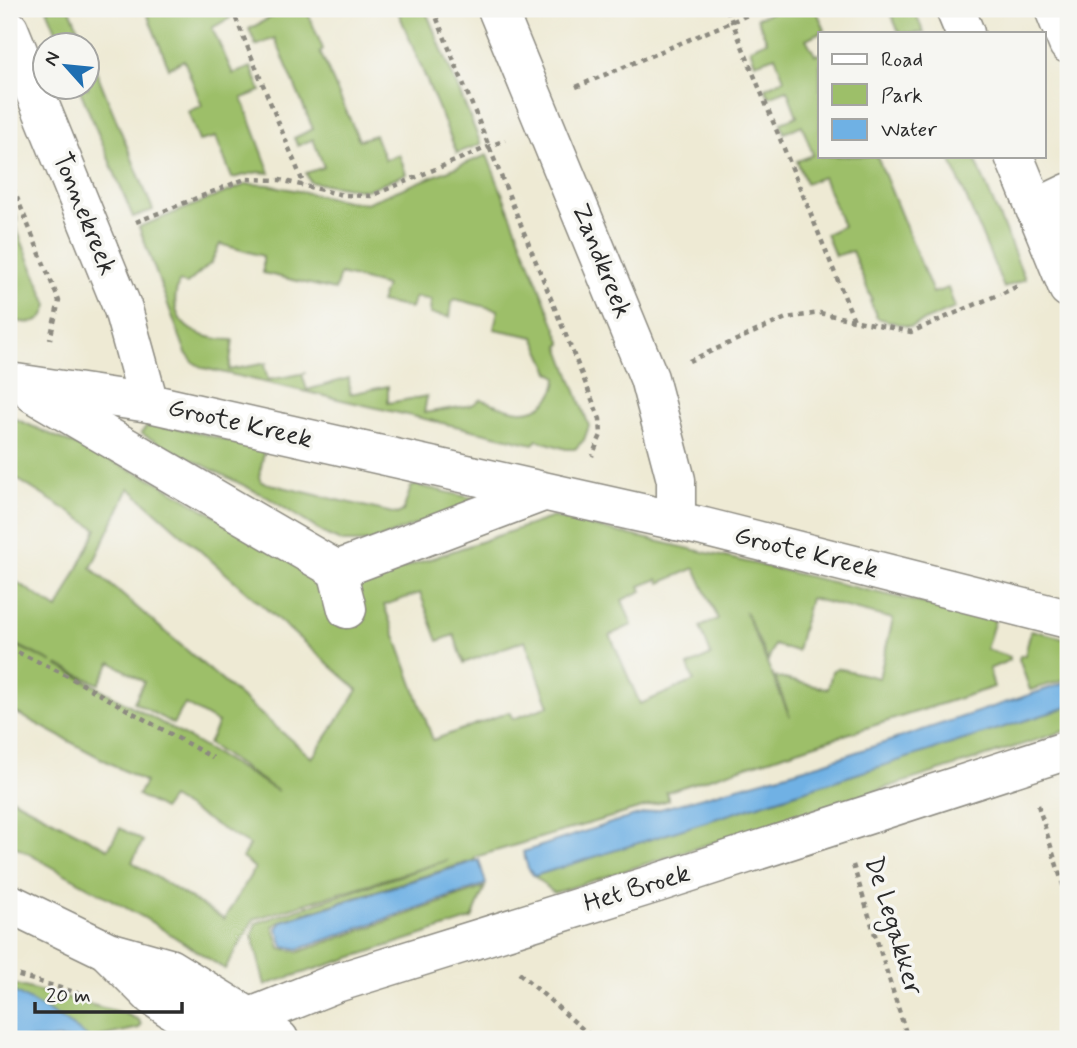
<svg xmlns="http://www.w3.org/2000/svg" width="1077" height="1048" viewBox="0 0 1077 1048" font-family="Mynerve,sans-serif">
<rect width="100%" height="100%" fill="#f6f6f2"/>
<filter id="ink" filterUnits="userSpaceOnUse"><feTurbulence type="fractalNoise" baseFrequency=".0143" numOctaves="2"/><feDisplacementMap in="SourceGraphic" scale="14" xChannelSelector="R" yChannelSelector="G"/><feConvolveMatrix kernelMatrix="1 2 1 2 8 2 1 2 1" color-interpolation-filters="sRGB"/></filter>
<filter id="wash" filterUnits="userSpaceOnUse"><feTurbulence type="fractalNoise" baseFrequency=".00686" numOctaves="4" result="noise"/><feDisplacementMap in="SourceGraphic" scale="28" xChannelSelector="R" yChannelSelector="G"/><feGaussianBlur stdDeviation="1.57" result="paint"/><feColorMatrix in="noise" values="0 0 0 0 0 0 0 0 0 0 0 0 0 0 0 0 0 1.4 0 .05"/><feComposite in="paint" operator="in"/></filter>
<g filter="url(#wash)">
<rect width="100%" height="100%" fill="#eeead4"/>
<!-- green -->
<g fill="#9dbf69" stroke="#64754a" stroke-width="2" fill-rule="evenodd">
<path d="M47,9H70L85,45H62Z"/>
<path d="M145,9H226L230,18L212,28L233,74L251,67L261,91L242,98L270,173L258,172L232,178L216,137L199,141L188,111L202,106L184,60L169,68Z"/>
<path d="M278,9H314L307,11L323,49L320,52L359,140L375,135L385,160L399,154L406,174L366,190L310,182L306,173L324,167L313,139L298,146L294,138L313,129L275,38L256,46L249,29L279,13Z"/>
<path d="M397,9H425L481,144L457,153Z"/>
<path d="M780,9H816L825,30L806,39L815,55L820,54V156H877L933,293L948,288L955,308L910,327L877,318L870,301L872,300L852,251L835,256L826,234L843,226L823,177L806,183L797,161L813,155L802,125L784,133L781,123L797,116L787,90L769,97L765,88L784,79L775,56L755,63L750,48L767,41L757,18Z"/>
<path d="M889,9H914L924,33H899Z"/>
<path d="M88,51L153,210L133,217L79,88H88Z"/>
<path d="M487,155L562,344L559,346L589,426L584,440L575,449H566L537,440L533,444L203,368L193,362L186,353L139,227L247,184L269,185L347,201L366,203ZM220,244L263,256V273L335,290L340,274L386,286L380,302L411,308L415,297L431,300L430,314L450,317L452,302L455,299L498,310L494,329L534,337L550,372L557,377C557,387 553,395 546,402C526,420 503,407 481,399L472,405L424,413L427,396L388,403V386L350,394L349,378L307,390L302,374L306,373L268,380L264,365L267,363L229,370L233,340C197,339 164,325 179,282L187,284L211,263Z"/>
<path d="M949,156H974L1025,279L1004,288Z"/>
<path d="M9,198L18,221L14,223L48,305C43,328 27,323 9,320V274L17,255L9,252Z"/>
<path d="M9,416L154,480L308,570L327,594L553,517L995,620L986,649L1010,657V660L989,669L994,687L666,792L669,800L475,857V860L283,920L273,926L280,948L299,952L485,887L472,919L265,985L252,935L256,923L448,860L254,919L225,969L148,920L9,843V797L108,849L120,828L143,841L132,862L224,919L255,868L242,858L249,845L171,798L163,809L138,795L145,782L9,709V642L53,663L9,641V577L58,609L97,529L9,474ZM129,488L358,690L312,758L91,568ZM695,568L718,619L700,627L711,655L688,666L694,681L640,704L610,635L632,625L622,600L642,591L640,586L658,579L660,583ZM420,593L438,641L454,635L464,663L525,640L549,706L513,719L509,712L433,740L384,605ZM810,598L893,619L879,678L837,668L832,671L828,689L775,677L790,717L745,611L768,661L774,645L797,651ZM111,662L144,682L134,702L173,724L185,704L218,723L208,744L278,791L173,729L57,665L99,684Z"/>
<path d="M151,421L258,448L264,452L259,477L261,482L397,514L403,511L411,487L416,485L472,498L473,502L371,542H343L327,535L267,497L147,437L141,433Z"/>
<path d="M1031,630L1068,639V679L1030,690L1019,659L1020,656L1025,655Z"/>
<path d="M1068,707V730L554,893L534,876Z"/>
<path d="M9,983L126,1014L139,1020L141,1025L139,1028L90,1039L60,1018L9,989Z"/>
</g>
<!-- water -->
<g fill="#6fb1e4" stroke="#4d6e88" stroke-width="2">
<path d="M1068,682V707L534,876L528,868L523,852L611,823L823,763Z"/>
<path d="M479,860L486,884L299,949L283,946L277,928L283,921Z"/>
<path d="M9,989L60,1018L90,1039H9Z"/>
</g>
</g>
<g filter="url(#ink)">
<g fill="none" stroke-linecap="round" stroke-linejoin="round">
<!-- minor casing -->
<g stroke="#8c8a80" stroke-width="41">
<g id="minor">
<path d="M497,9L649,378L676,480V521"/>
<path d="M955,9L965,33"/>
<path d="M1054,9L1068,44"/>
<path d="M9,29L123,309L149,403"/>
<path d="M1014,156L1068,288"/>
<path d="M1035,209L1068,193"/>
<path d="M9,382L149,403L704,527L1068,619"/>
<path d="M33,393L337,570L543,492"/>
<path d="M337,570L347,609"/>
<path d="M223,1028L336,983L657,883L1068,750"/>
</g>
</g>
<!-- tertiary casing -->
<g stroke="#8c8a80" stroke-width="41">
<g id="tertiary">
<path d="M9,903L108,951L169,968L249,1017L279,1039"/>
<path d="M109,953L152,996L215,1039"/>
</g>
</g>
<!-- path -->
<g stroke="#8c8a80" stroke-width="4.5" stroke-dasharray="5 5" stroke-linecap="butt">
<path d="M232,9L304,185"/>
<path d="M433,9L600,419L601,435L592,456"/>
<path d="M727,9L854,320"/>
<path d="M576,87L762,9"/>
<path d="M9,178L59,301L50,339"/>
<path d="M136,222L245,179L280,180L343,195L371,196L505,140"/>
<path d="M1003,293L1018,286"/>
<path d="M689,361L786,318L820,313L911,332L1000,294"/>
<path d="M9,648L64,674L213,758"/>
<path d="M1038,805L1068,901"/>
<path d="M853,865L908,1039"/>
<path d="M9,973L85,995"/>
<path d="M519,973L594,1039"/>
</g>
<!-- minor -->
<use href="#minor" stroke="#fff" stroke-width="38"/>
<!-- tertiary -->
<use href="#tertiary" stroke="#fff" stroke-width="38"/>
</g>
</g>
<g text-anchor="middle" dominant-baseline="central" stroke-width="7" stroke-linejoin="round" paint-order="stroke">
<!-- street labels -->
<g font-size="26" fill="#2b2b2b" stroke="#f6f6f2">
<text transform="translate(84 214) rotate(68)">Tonnekreek</text>
<text transform="translate(601 261) rotate(68)">Zandkreek</text>
<text transform="translate(240 424) rotate(13)">Groote Kreek</text>
<text transform="translate(806 553) rotate(14)">Groote Kreek</text>
<text transform="translate(637 889) rotate(-17)">Het Broek</text>
<text transform="translate(893 926) rotate(73)">De Legakker</text>
</g>
</g>
<!-- margin -->
<rect width="1077" height="1048" fill="none" stroke="#f6f6f2" stroke-width="35"/>
<!-- legend -->
<rect x="818" y="32" width="228" height="126" fill="#f6f6f2" stroke="#a5a5a2" stroke-width="2"/>
<rect x="832" y="54" width="35" height="10" fill="#ffffff" stroke="#a5a5a2" stroke-width="2"/>
<text x="881" y="66" font-size="21" fill="#2b2b2b">Road</text>
<rect x="832" y="84" width="35" height="21" fill="#9dbf69" stroke="#a5a5a2" stroke-width="2"/>
<text x="881" y="102" font-size="21" fill="#2b2b2b">Park</text>
<rect x="832" y="119" width="35" height="21" fill="#6fb1e4" stroke="#a5a5a2" stroke-width="2"/>
<text x="881" y="136" font-size="21" fill="#2b2b2b">Water</text>
<!-- north arrow -->
<g transform="translate(66 66) rotate(297)"><circle r="33" fill="#f6f6f2" stroke="#a5a5a2" stroke-width="2"/>
<path d="M0-5L12 26L0 18L-12 26Z" fill="#1f6fb2"/>
<text y="-10" font-size="19" font-weight="bold" text-anchor="middle" fill="#2b2b2b">N</text>
</g>
<!-- scale -->
<path d="M35 1002v10h147v-10" fill="none" stroke="#2b2b2b" stroke-width="3.5"/>
<text x="46" y="1002" font-size="21" fill="#2b2b2b" stroke="#f6f6f2" stroke-width="5" paint-order="stroke">20 m</text>
</svg>
